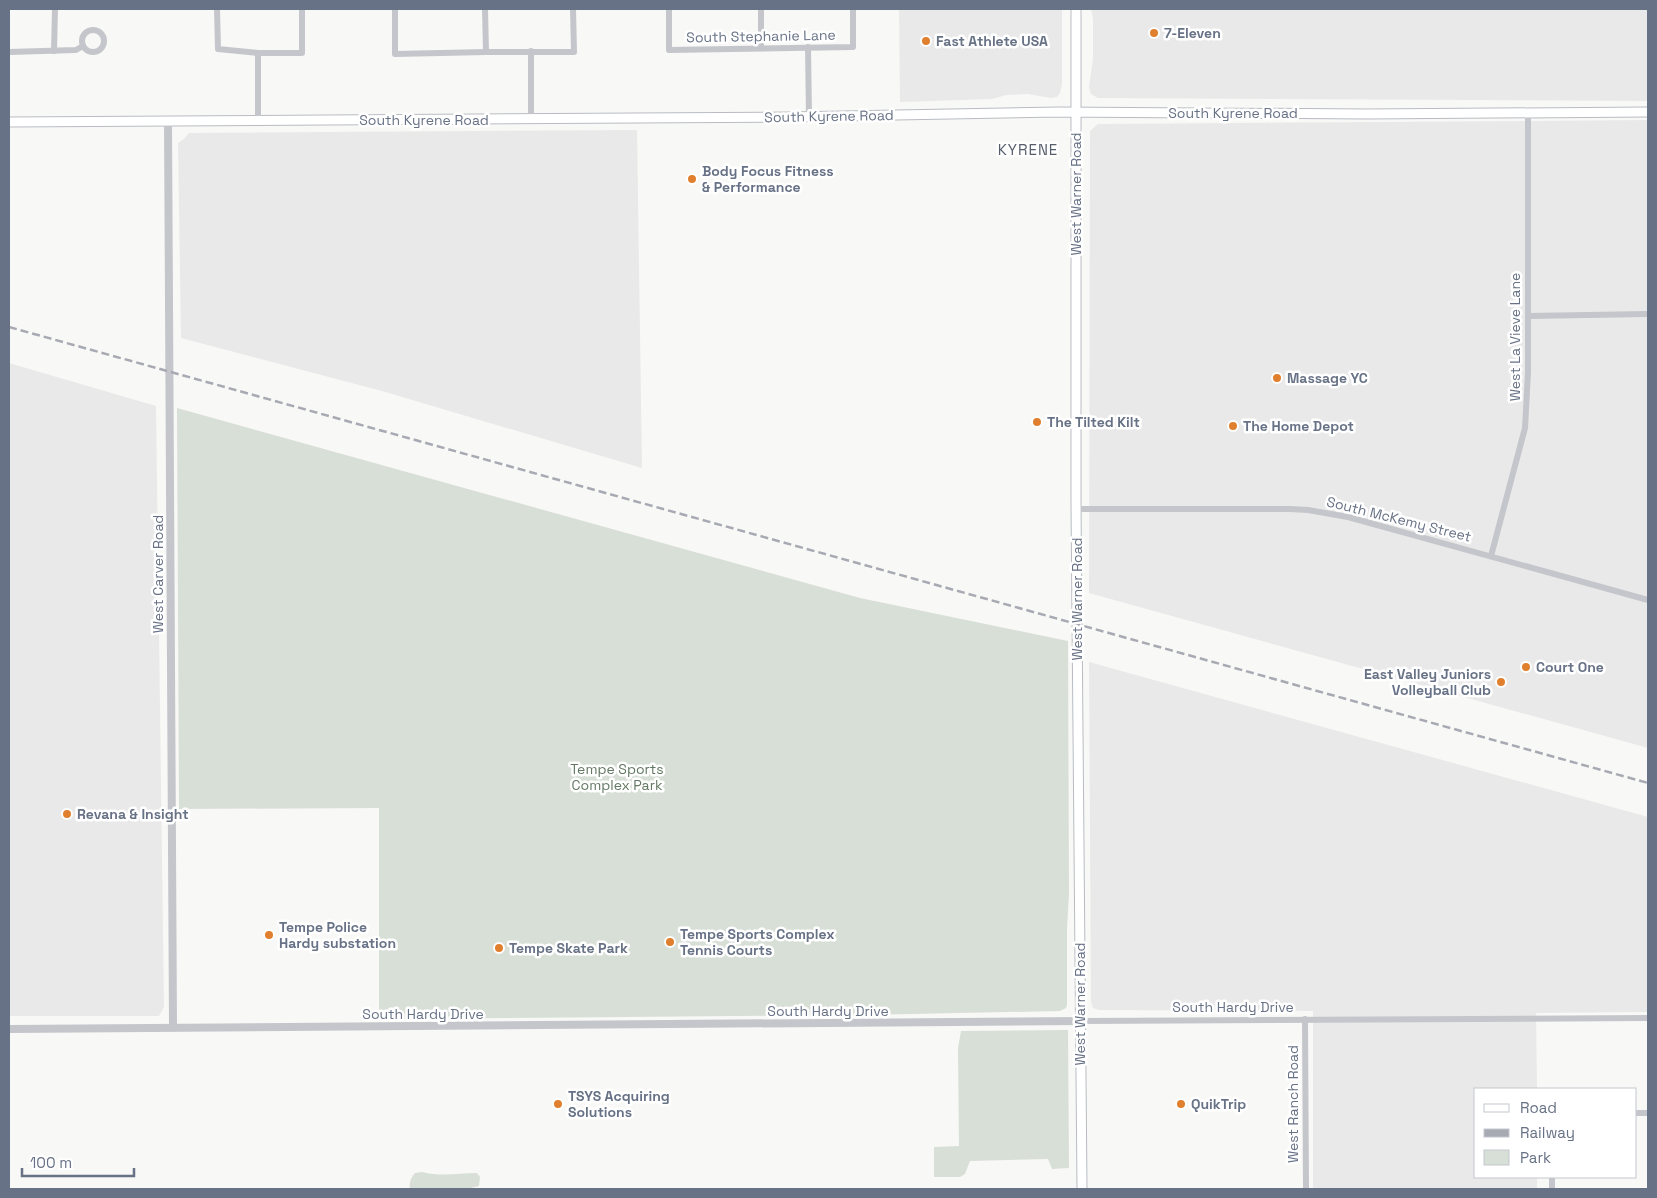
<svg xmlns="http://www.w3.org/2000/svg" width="1657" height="1198" viewBox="0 0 1657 1198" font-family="'Space Grotesk',sans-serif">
<rect width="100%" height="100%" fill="#f8f8f6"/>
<!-- built -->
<g fill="#e9e9e9">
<path d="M899,9H1062V84L1060,93L1057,97L1051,98L1028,94L1006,95L992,99L900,102Z"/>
<path d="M1091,9H1648V101L1098,98L1091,94L1089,87L1093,59V19Z"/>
<path d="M1648,120V748L1089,593L1090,131L1098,124Z"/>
<path d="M637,130L642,468L382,391L181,338L178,143L184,139L189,133Z"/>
<path d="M9,363L156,406L164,1007L159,1016H9Z"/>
<path d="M1089,662L1648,817V1012L1536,1013L1537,1089H1476V1177H1537V1189H1313V1011L1099,1010L1093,1008L1091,1002Z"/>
</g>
<!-- green -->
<g fill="#d8dfd7">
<path d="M177,408L860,598L1068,641L1069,894L1067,928V1005L1066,1008L1060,1011L863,1015L379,1019V808L179,809Z"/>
<path d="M1068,1030L1069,1168L1052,1169L1048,1159L970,1161L965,1174L960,1177H934V1147L959,1146L958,1048L961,1031Z"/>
<path d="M422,1172C441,1177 458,1173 477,1173L480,1177L479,1186L467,1189H410C409,1182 411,1178 415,1173Z"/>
</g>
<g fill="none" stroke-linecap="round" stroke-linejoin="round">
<!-- secondary casing -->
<g stroke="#b8bcc2" stroke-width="11">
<g id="secondary">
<path d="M1076,9V503L1082,1189"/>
<path d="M9,122L788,117L1058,112L1367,114L1648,112"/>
</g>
</g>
<!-- minor -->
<g stroke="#c4c6cb" stroke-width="6">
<path d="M217,9L218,49L258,53H302V9"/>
<path d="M395,9V54L486,52H574L573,9"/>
<path d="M485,9L486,52"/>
<path d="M669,9V50L853,47V9"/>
<path d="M761,9V48"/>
<circle cx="93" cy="41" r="11"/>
<path d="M808,47L809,117"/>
<path d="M54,51L55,9"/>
<path d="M9,52L76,50L83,46"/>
<path d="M258,53V121"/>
<path d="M531,119V51"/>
<path d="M1528,316L1648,314"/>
<path d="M1077,509H1290L1308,510L1348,517L1648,600"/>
<path d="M1491,556L1525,428L1528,372V113"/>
<path d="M1305,1019L1306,1189"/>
<path d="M1081,1021L1648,1018"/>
<path d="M1636,1113H1648"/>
<path d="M1552,1177V1189"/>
</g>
<!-- tertiary -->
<g stroke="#c4c6cb" stroke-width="8">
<path d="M168,121L173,1027"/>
<path d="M9,1029L1081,1021"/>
</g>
<!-- secondary -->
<use href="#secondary" stroke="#fff" stroke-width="9"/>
<!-- rail -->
<path stroke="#a7aab2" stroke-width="2.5" stroke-dasharray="8 4" stroke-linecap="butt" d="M9,327L1648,783"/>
</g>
<!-- markers -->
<g fill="#e0802f" stroke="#fff" stroke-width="2">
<circle cx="1154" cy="33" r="5"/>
<circle cx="926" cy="41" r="5"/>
<circle cx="692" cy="179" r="5"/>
<circle cx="1277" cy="378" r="5"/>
<circle cx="1037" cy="422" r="5"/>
<circle cx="1233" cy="426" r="5"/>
<circle cx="1526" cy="667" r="5"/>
<circle cx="1501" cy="682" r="5"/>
<circle cx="67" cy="814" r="5"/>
<circle cx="269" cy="935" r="5"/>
<circle cx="670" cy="942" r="5"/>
<circle cx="499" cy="948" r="5"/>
<circle cx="558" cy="1104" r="5"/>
<circle cx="1181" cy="1104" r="5"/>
</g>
<g text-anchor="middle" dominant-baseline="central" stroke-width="5" stroke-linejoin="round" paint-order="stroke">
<!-- poi labels -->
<g font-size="14" font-weight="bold" fill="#687286" stroke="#fff" text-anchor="start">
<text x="1164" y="33">7-Eleven</text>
<text x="936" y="41">Fast Athlete USA</text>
<text x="702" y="171">Body Focus Fitness<tspan x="702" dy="16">&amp; Performance</tspan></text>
<text x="1287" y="378">Massage YC</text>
<text x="1047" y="422">The Tilted Kilt</text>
<text x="1243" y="426">The Home Depot</text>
<text x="1536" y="667">Court One</text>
<text x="1491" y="674" text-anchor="end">East Valley Juniors<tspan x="1491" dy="16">Volleyball Club</tspan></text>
<text x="77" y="814">Revana &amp; Insight</text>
<text x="279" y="927">Tempe Police<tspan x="279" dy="16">Hardy substation</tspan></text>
<text x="680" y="934">Tempe Sports Complex<tspan x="680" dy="16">Tennis Courts</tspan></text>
<text x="509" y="948">Tempe Skate Park</text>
<text x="568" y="1096">TSYS Acquiring<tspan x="568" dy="16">Solutions</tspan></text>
<text x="1191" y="1104">QuikTrip</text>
</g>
<!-- street labels -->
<g font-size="14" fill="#687286" stroke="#fff">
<text transform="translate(761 36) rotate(-1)">South Stephanie Lane</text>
<text x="1233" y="113">South Kyrene Road</text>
<text transform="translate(829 116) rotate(-1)">South Kyrene Road</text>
<text x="424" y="120">South Kyrene Road</text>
<text transform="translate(1076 194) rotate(-90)">West Warner Road</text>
<text transform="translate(1515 337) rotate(-90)">West La Vieve Lane</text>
<text transform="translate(1399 519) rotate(14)">South McKemy Street</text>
<text transform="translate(158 574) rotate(-90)">West Carver Road</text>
<text transform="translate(1077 599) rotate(-90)">West Warner Road</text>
<text transform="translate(1080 1004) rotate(-90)">West Warner Road</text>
<text x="1233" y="1007">South Hardy Drive</text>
<text x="828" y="1011">South Hardy Drive</text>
<text x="423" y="1014">South Hardy Drive</text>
<text transform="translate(1293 1104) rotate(-90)">West Ranch Road</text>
</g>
<!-- park labels -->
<g font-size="14" fill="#637863" stroke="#fff">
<text x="617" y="769">Tempe Sports<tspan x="617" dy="16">Complex Park</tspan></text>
</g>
<!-- neighbourhood labels -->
<g font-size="15" letter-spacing="1" fill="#565d6b" stroke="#fff">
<text x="1028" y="149">KYRENE</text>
</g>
</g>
<!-- border -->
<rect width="1657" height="1198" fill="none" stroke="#687286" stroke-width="20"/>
<!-- legend -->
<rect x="1474" y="1088" width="162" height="90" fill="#ffffff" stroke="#c3c7cf"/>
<rect x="1484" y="1104" width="25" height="8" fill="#ffffff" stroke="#c3c7cf"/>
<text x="1520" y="1113" font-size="15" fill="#687286">Road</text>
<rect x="1484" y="1129" width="25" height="8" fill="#a7aab2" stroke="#c3c7cf"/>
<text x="1520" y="1138" font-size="15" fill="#687286">Railway</text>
<rect x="1484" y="1150" width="25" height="15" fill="#d8dfd7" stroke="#c3c7cf"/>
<text x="1520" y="1163" font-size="15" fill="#687286">Park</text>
<!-- scale -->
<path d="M22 1168v8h112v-8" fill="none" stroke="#687286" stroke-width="2.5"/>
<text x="30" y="1168" font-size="15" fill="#687286" stroke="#ffffff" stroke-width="4" paint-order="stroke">100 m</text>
</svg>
